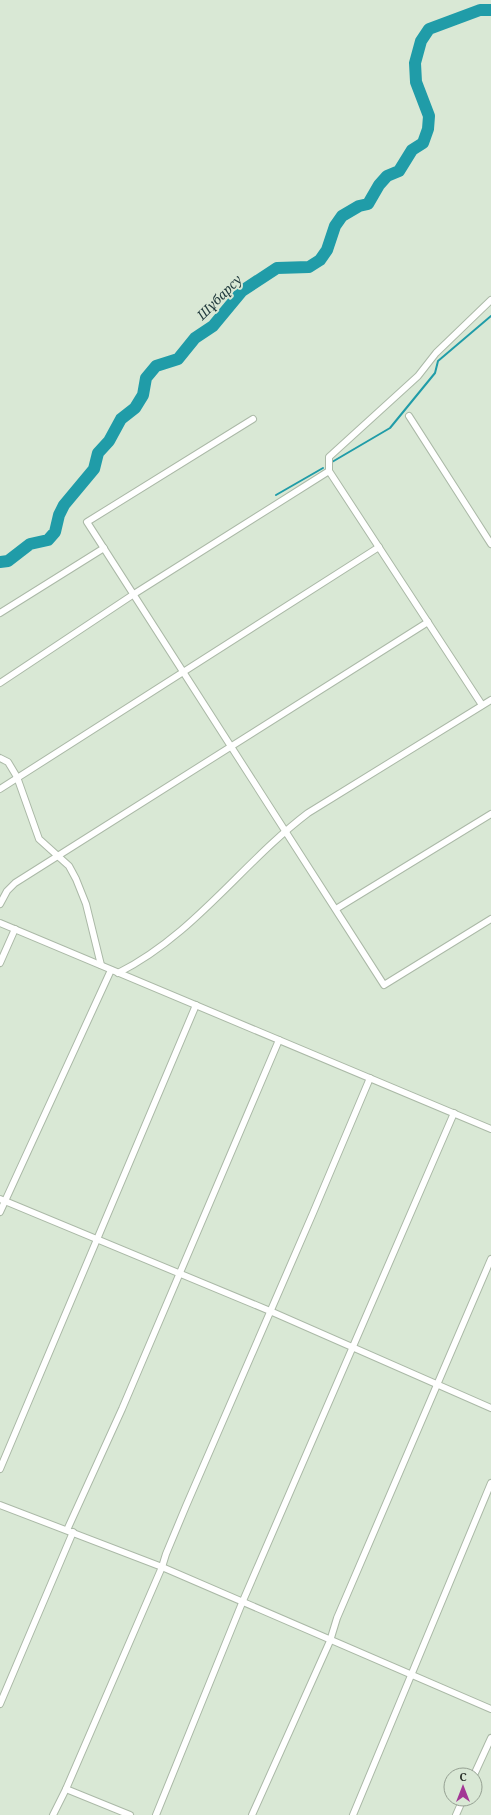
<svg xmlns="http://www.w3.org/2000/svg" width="491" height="1815" viewBox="0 0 491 1815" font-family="'Noto Serif',serif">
<rect width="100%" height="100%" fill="#d9e8d5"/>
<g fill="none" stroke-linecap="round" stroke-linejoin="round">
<!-- stream -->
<g stroke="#209ca8" stroke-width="2">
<path d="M332,462L390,428L435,373L438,361L491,316"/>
<path d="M276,495L323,468"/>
</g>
<!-- river -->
<path stroke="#209ca8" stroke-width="12" d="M0,562L8,561L30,544L48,540L55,532L59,515L64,505L94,469L98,453L109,441L121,419L135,408L143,395L146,378L156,366L178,359L195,338L213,326L242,291L277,268L309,267L320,260L327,250L335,226L342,216L359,206L368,204L379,185L387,176L399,171L412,150L423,143L428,129L429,116L416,82L415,63L421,41L429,29L480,10H491"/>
<!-- minor casing -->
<g stroke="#abb9a7" stroke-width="8">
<g id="minor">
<path d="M409,416L491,544"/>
<path d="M253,419L87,522L384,985L491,919"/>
<path d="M0,613L104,548"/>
<path d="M0,683L134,594L329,471"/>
<path d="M482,705L329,471V457L418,376L436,353L491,300"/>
<path d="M0,758L8,762L17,777L39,839L69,866L76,879L86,904L101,965"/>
<path d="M0,789L379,547"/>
<path d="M0,904L7,891L15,883L428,622"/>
<path d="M336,909L491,814"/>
<path d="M0,923L491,1129"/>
<path d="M0,963L15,929"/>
<path d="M118,973C194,935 242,863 308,813L491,700"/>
<path d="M0,1199L270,1311L491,1408"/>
<path d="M0,1212L111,970"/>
<path d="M0,1469L196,1005"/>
<path d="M0,1505L162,1567L491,1709"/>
<path d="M67,1530L122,1409L279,1040"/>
<path d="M0,1704L73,1532"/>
<path d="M474,1775L491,1738"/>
<path d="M66,1789L130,1815"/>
<path d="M53,1815L66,1789L162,1567L166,1554L186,1506L313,1213L370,1078"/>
<path d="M156,1815L242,1603L454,1113"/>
<path d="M252,1815L330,1641L337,1618L491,1259"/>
<path d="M353,1815L491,1483"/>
<path d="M456,1815L463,1799"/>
</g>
</g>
<!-- minor -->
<use href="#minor" stroke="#fff" stroke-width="6"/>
</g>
<g text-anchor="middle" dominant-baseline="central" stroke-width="4" stroke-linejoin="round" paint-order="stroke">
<!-- water labels -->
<g font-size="13" font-style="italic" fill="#1f383b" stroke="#d9e8d5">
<text transform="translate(219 297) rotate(-45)">Шұбарсу</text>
</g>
</g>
<!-- north arrow -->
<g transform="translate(463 1787)"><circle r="19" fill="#d9e8d5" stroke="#95a092"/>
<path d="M0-3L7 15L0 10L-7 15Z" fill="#a33695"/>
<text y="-6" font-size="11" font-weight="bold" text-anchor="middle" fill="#2e342d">С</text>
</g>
</svg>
